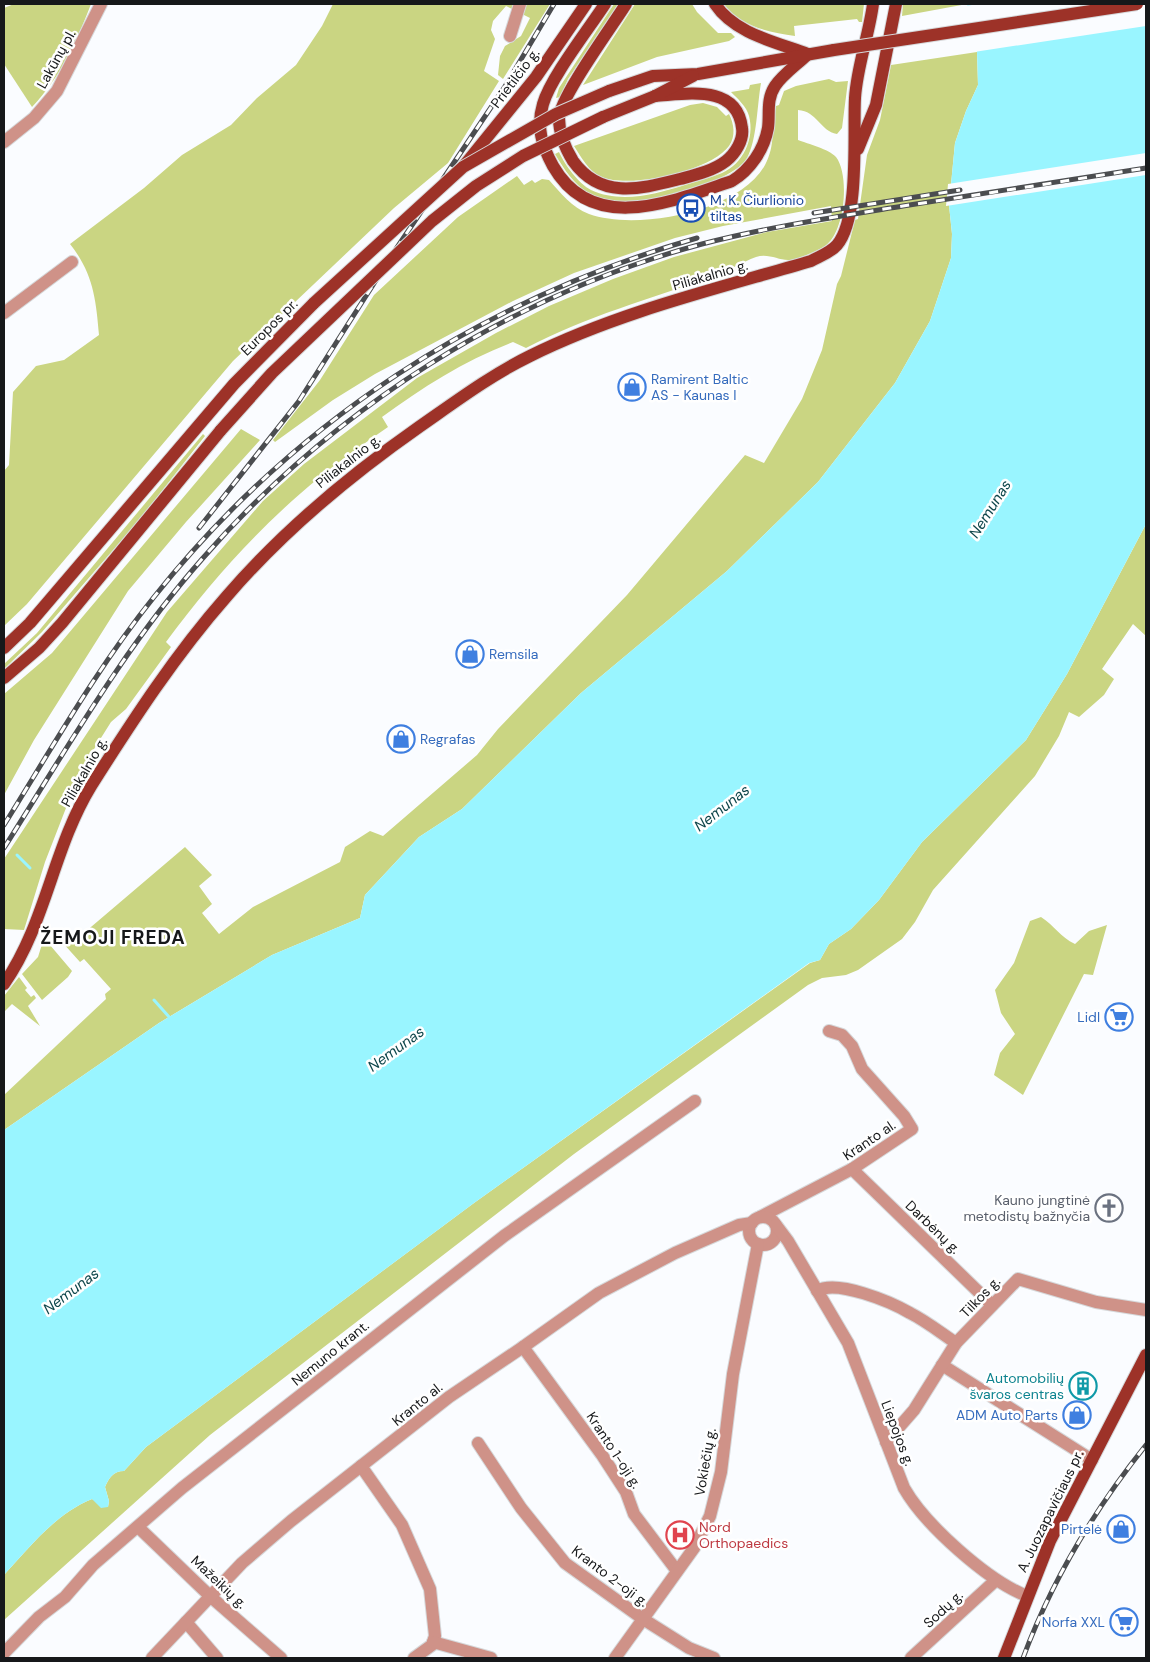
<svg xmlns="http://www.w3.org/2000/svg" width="1150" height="1662" viewBox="0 0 1150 1662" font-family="'DM Sans',sans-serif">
<rect width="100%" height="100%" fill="#fafcff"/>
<!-- green -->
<g fill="#cad582">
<path d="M14,4H91C76,43 61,76 32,107L4,64V8Z"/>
<path d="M333,4H550L503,79L498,75L500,56L505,46L521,36L530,18L506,6L493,21L491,30L495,39L484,71L499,81L448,163L394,208L233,361L27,604L4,626V471L9,465L13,392L36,366L64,360L99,335C96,299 93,273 70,244L144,188L182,155L231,125L257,98L296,65L322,26Z"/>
<path d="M614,4H618L568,79L560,97L556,98L559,88Z"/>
<path d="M635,4H692L697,12L718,33H731L735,37L729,41L657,57L583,85Z"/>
<path d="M724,4H864L862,22H859L857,19L794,26L795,36C769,32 741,27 724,4Z"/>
<path d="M903,4H967L902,16Z"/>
<path d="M977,52L978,85L966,111L955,143L949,205L952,234L951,258L930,321L895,383L818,482L727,571L581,693L462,809L419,837L365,895L360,918L272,955L159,1023L4,1130V1095L106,999L105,994L111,989L84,959L80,962L53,932L58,928L71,944L185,847L212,875L199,886L212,904L202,913L219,934L253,907L340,862L345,847L370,831L383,836L477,755L498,729L627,595L745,455L764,463L802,399L822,350L837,284L841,276L855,220L858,219L867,155L880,120L891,65Z"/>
<path d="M829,79L836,82L848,81L842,128L837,134C820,131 817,111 798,110V140C808,144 829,149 836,157C850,175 845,233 825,246C817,251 799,259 790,260C779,261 769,253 756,257C742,262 728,271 714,276C650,299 587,316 526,348L513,342C465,360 423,387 382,417L388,427C365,443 342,459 320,477C261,525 211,581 166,642L171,647L126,709L111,722L79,773L67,800L66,808L45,862L24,930L4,929V859L167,612L263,501L304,464L417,378L496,333L549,306L613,279L674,257L767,232L832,221L831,206L723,226L675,238L574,273L513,301L375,374L333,400L275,442L273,440L320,380L374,295L458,217L517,176L524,185L532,180L535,183L542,179L549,180C560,192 572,208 589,214C636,231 739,212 765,165C776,145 771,126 776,106L779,105L784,91L796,86Z"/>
<path d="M761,83C757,106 757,140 747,158C733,182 658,200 631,202C619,202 601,200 590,194C574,185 564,169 555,154L559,152C565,165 578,183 591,190C621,204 656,194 685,185C697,181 710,178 722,173C743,164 755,138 749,116C747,107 737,98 731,92L749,89L750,85Z"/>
<path d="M703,103L717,107L726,116L729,114C734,124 736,136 729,146C711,171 630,189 602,177C589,172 581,157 574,146L690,105Z"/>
<path d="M241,429L260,440L186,522L128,591L34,740L4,795V694L52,653Z"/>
<path d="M203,434L205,436L139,520L42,632L4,669V664L37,633Z"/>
<path d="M1146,524V636L1133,624L1102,669L1114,679L1104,695L1079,717L1069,712L1059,736L1035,776L933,890L915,922L902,939L858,970L846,975L822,978L808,985L574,1154L210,1435L4,1620V1575C30,1547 55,1514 92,1499L108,1507L109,1501L105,1487C109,1478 113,1471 124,1471L146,1447L474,1203L810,963L820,960L829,944L851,929L879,900L922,842L1026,740L1067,674Z"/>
<path d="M1041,917C1055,926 1060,937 1075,944L1089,931L1107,925L1093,975L1084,974L1023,1095L994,1075L1000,1053L1015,1034L1001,1013L995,990L1014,963L1030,921Z"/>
<path d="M44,938L72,971L68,977L42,1000L22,974L38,957Z"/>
<path d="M19,977L27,988L25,990L31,997L34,995L36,998L28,1006L40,1026L12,1004L4,1012V996Z"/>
</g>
<!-- water -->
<path fill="#99f5ff" d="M967,4H1146V524L1067,674L1026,740L922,842L879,900L851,929L829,944L820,960L809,963L474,1203L146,1447L124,1471C113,1471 109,1478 105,1487L109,1501L108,1507L101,1508L92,1499C55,1514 30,1547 4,1575V1130L159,1023L272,955L360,918L365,895L419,837L462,809L581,693L727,571L818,482L895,383L930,321L951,258L952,234L949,205L955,143L966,111L978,85L977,52Z"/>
<!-- pier -->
<g fill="#fafcff">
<path d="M980,4H1146V26L974,52L964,6Z"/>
<path d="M1146,153V175L946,206L948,184Z"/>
</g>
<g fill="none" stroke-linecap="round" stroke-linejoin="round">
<!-- stream -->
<g stroke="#99f5ff" stroke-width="3">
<path d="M17,855L30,868"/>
<path d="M154,1000L170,1018"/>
</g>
<!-- minor casing -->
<g stroke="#d6d8da" stroke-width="14">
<g id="minor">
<path d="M510,36L520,4"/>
<path d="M4,142L34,118L57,91L101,4"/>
<path d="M4,313L72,262"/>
<path d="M852,1169L992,1305"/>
<path d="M760,1217L852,1169L912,1129L904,1116L862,1069L852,1046L842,1035L829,1031"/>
<circle cx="763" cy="1231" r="14"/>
<path d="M776,1225L788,1241L848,1343L904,1488C925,1525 988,1581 1027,1596"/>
<path d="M817,1291C837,1279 891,1302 910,1313C926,1321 941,1333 956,1343"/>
<path d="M523,1347L602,1455L626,1492L634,1514L677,1571"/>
<path d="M942,1365L1092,1460"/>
<path d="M886,1442L914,1410L956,1343L1018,1279L1096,1302L1146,1310"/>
<path d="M478,1443L521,1508L565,1563L643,1619L689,1648L714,1658"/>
<path d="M361,1466L402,1525L430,1589L435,1636L432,1645L414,1658"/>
<path d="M138,1527L211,1597L281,1658"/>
<path d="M186,1622L217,1658"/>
<path d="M433,1642L491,1658"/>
<path d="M4,1653L39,1617L65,1597L93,1565L182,1488L504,1236L695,1101"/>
<path d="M152,1658L242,1563L291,1521L449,1397L523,1347L599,1293L675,1253L739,1225L752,1223"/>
<path d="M615,1658L694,1548L710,1516L721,1472L733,1374L758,1244"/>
<path d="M911,1658L996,1580"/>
</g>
</g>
<!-- major casing -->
<g stroke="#d6d8da" stroke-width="14">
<g id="major">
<path d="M605,4C588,30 551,77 543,104C536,127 542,146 553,166C593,236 673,201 732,181C750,170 764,150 768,128C770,113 766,100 775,86C783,74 798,64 808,54"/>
<path d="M626,4C613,25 560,97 559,118C559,133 565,148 573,161C601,200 640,189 680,179C695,175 713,171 726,161C735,154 744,140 742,128C737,84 688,94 655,96"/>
<path d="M715,4C735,34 776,42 808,54"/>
<path d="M609,91L653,76L698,74L834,50"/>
<path d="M603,117L655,96L693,76"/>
<path d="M858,149L876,105L896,4"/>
<path d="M463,167L536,77L586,4"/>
<path d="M4,648L30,623L234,384L314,303"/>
<path d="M4,678L39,648L62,623L221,430"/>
<path d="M4,984C46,924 53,848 91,786C133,720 175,655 227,596C283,531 349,476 419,427C455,402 491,375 530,356C619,312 716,289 811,261C820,256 830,253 837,245C860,218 853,133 855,98C857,66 869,35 873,4"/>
<path d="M1004,1658L1050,1541L1146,1355"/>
</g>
</g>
<!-- minor -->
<use href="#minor" stroke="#cf9288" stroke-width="12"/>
<!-- major -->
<use href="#major" stroke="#9d3228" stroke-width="12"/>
<!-- rail casing -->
<g stroke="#4b4d50" stroke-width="5">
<g id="rail">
<path d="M814,213L960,190"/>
<path d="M199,528L299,401L394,252L504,88L554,4"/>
<path d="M4,825C52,748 97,668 154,597C294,421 481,300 697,238"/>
<path d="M4,848C66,750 125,646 203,558C333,409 511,295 702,244C768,227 835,217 903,206C984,194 1065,181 1146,168"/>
<path d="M1023,1658C1052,1580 1094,1510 1146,1445"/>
</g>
</g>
<!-- rail -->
<use href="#rail" stroke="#fff" stroke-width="3" stroke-dasharray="9" stroke-linecap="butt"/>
<!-- major-bridge casing -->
<g stroke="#d6d8da" stroke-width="14" stroke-linecap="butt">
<g id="major-bridge">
<path d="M834,50L1137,4"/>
<path d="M314,303L463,167L556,114L609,91"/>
<path d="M221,430L272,373L432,221L476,186L523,156L603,117"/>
</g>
</g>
<!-- major-bridge -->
<use href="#major-bridge" stroke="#9d3228" stroke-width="12"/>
</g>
<!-- icons -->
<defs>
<g id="bus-ring" transform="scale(1.4375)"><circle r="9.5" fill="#fff" stroke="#1a4fb4" stroke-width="1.5"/><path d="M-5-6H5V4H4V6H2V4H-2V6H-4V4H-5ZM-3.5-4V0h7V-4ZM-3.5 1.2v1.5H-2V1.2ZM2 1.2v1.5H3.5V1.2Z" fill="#1a4fb4"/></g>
<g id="shop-ring" transform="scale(1.4375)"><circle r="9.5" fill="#fff" stroke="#3f7fe0" stroke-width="1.5"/><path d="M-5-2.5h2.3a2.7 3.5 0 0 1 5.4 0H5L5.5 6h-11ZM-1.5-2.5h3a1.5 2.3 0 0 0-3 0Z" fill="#3f7fe0"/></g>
<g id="supermarket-ring" transform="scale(1.4375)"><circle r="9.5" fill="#fff" stroke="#3f7fe0" stroke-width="1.5"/><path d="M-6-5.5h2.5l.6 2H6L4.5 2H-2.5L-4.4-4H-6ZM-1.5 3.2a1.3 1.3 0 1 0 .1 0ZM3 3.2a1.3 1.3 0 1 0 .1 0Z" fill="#3f7fe0"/></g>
<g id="church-ring" transform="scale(1.4375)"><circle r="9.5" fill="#fff" stroke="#6b7280" stroke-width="1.5"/><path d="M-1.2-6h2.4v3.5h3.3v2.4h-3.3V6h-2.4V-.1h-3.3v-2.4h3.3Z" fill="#6b7280"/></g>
<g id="building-ring" transform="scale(1.4375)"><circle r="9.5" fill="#fff" stroke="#0f9aa8" stroke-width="1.5"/><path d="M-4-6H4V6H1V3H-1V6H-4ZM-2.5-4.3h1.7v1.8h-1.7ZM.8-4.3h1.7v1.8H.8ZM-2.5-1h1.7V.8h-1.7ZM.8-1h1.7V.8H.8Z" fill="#0f9aa8"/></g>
<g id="hospital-ring" transform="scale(1.4375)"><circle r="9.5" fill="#fff" stroke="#e0444e" stroke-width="1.5"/><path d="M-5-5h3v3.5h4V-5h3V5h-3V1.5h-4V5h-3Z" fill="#e0444e"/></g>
</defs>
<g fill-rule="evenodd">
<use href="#bus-ring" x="691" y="208"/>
<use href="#shop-ring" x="632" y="387"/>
<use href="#shop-ring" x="470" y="654"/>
<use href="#shop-ring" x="401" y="739"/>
<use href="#supermarket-ring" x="1119" y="1017"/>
<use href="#church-ring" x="1109" y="1208"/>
<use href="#building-ring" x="1083" y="1386"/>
<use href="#shop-ring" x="1077" y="1415"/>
<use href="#shop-ring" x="1121" y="1529"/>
<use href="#hospital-ring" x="680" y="1535"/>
<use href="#supermarket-ring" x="1124" y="1622"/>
</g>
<g text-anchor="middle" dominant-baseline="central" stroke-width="5" stroke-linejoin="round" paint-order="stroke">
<!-- street labels -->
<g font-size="14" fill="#16181a" stroke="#fff">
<text transform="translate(56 59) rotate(-61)">Lakūnų pl.</text>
<text transform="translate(515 78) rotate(-53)">Prietilčio g.</text>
<text transform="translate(710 275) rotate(-16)">Piliakalnio g.</text>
<text transform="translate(269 327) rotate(-45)">Europos pr.</text>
<text transform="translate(348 461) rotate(-38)">Piliakalnio g.</text>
<text transform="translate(84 772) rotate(-60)">Piliakalnio g.</text>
<text transform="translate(869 1140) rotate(-34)">Kranto al.</text>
<text transform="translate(933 1227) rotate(44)">Darbėnų g.</text>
<text transform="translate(980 1297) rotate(-46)">Tilkos g.</text>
<text transform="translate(330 1353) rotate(-39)">Nemuno krant.</text>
<text transform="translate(417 1404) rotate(-39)">Kranto al.</text>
<text transform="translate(898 1433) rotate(69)">Liepojos g.</text>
<text transform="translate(614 1450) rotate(57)">Kranto 1-oji g.</text>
<text transform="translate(705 1462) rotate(-80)">Vokiečių g.</text>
<text transform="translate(1050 1511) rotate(-64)">A. Juozapavičiaus pr.</text>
<text transform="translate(610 1576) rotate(37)">Kranto 2-oji g.</text>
<text transform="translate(219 1582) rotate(43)">Mažeikių g.</text>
<text transform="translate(943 1609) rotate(-43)">Sodų g.</text>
</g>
<!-- transit labels -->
<g font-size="14" fill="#164399" stroke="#fff" text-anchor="start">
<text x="710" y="200">M. K. Čiurlionio<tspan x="710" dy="16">tiltas</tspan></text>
</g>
<!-- shop labels -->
<g font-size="14" fill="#366cbe" stroke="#fff" text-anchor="end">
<text x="651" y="379" text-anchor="start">Ramirent Baltic<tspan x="651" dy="16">AS - Kaunas I</tspan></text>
<text x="489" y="654" text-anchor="start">Remsila</text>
<text x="420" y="739" text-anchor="start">Regrafas</text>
<text x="1100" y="1017">Lidl</text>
<text x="1058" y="1415">ADM Auto Parts</text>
<text x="1102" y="1529">Pirtelė</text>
<text x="1105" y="1622">Norfa XXL</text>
</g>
<!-- worship labels -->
<g font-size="14" fill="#5b616d" stroke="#fff" text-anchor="end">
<text x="1090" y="1200">Kauno jungtinė<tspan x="1090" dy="16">metodistų bažnyčia</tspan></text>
</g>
<!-- culture labels -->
<g font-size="14" fill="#0d838f" stroke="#fff" text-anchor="end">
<text x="1064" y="1378">Automobilių<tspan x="1064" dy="16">švaros centras</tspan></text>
</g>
<!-- health labels -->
<g font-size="14" fill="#be3a42" stroke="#fff" text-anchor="start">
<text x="699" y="1527">Nord<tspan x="699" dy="16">Orthopaedics</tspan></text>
</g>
<!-- water labels -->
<g font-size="15" font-style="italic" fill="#0f474c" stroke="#fff">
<text transform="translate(990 509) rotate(-58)">Nemunas</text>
<text transform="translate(722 808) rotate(-38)">Nemunas</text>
<text transform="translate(396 1049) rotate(-36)">Nemunas</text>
<text transform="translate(71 1291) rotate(-37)">Nemunas</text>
</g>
<!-- district labels -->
<g font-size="19" font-weight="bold" letter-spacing="1" fill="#16181a" stroke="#fff">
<text x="113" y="937">ŽEMOJI FREDA</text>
</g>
</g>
<!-- border -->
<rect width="1150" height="1662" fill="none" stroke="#16181a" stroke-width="10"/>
</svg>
